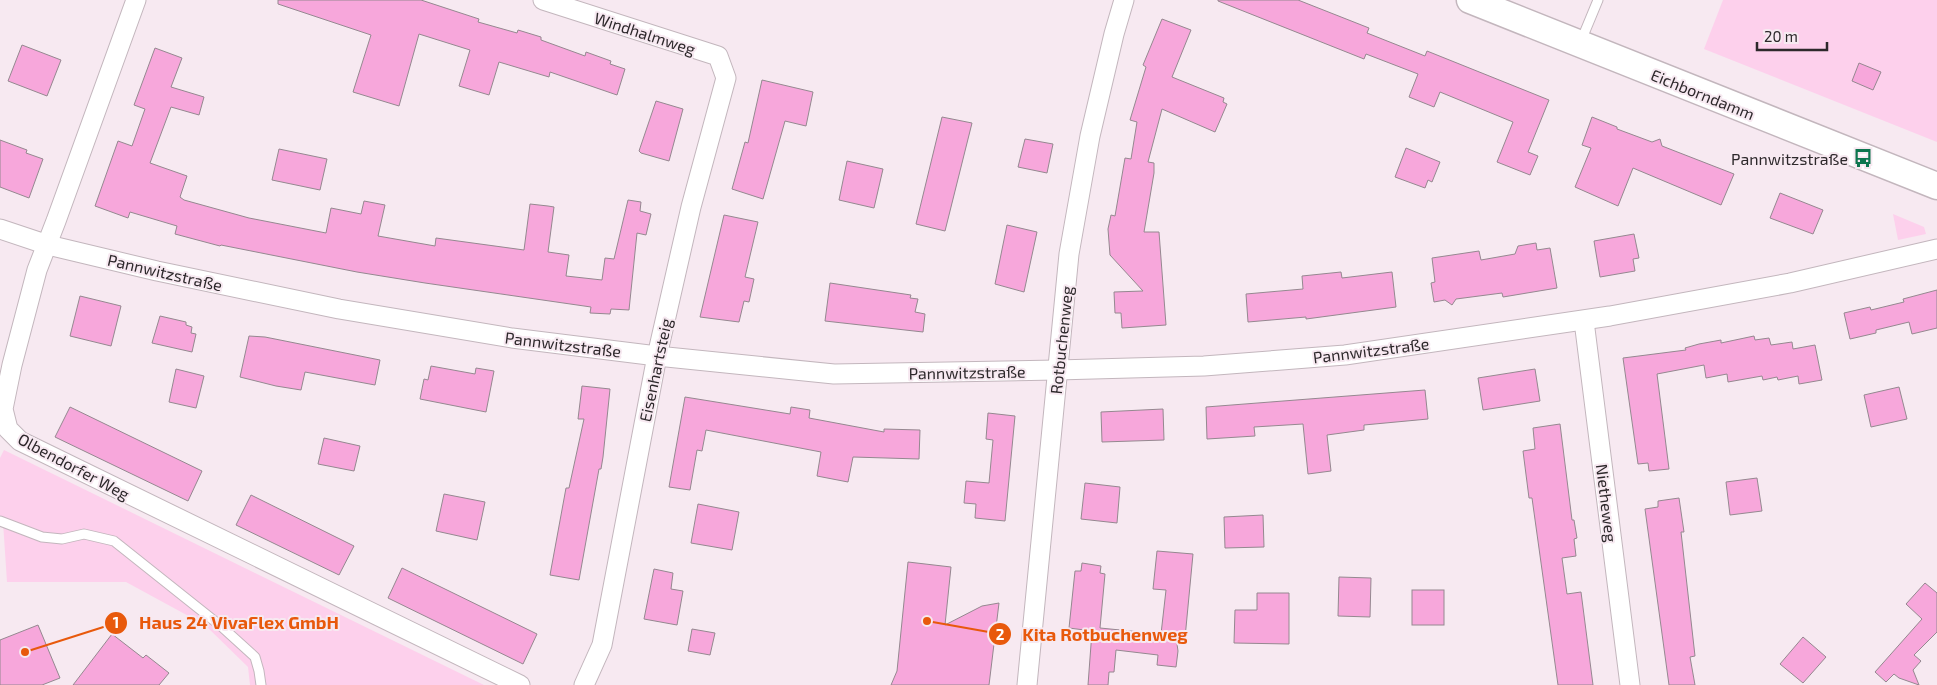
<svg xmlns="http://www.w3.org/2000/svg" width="1937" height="685" viewBox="0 0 1937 685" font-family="'Exo 2',sans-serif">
<rect width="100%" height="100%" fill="#f7e9f1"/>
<!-- green -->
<g fill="#fdd0ec">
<path d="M1723,0H1937V142L1704,49Z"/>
<path d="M1893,214L1924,227L1926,234L1898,240Z"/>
<path d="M4,450L484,685H250L248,667L205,625L126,582H7L3,522L0,517V458Z"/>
</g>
<!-- building -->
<g fill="#f7a7db" stroke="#958890">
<path d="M278,0H421L479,19L478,22L517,33L518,30L541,37V40L585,56L586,52L611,61L610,64L625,69L617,95L550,72L549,77L499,62L489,95L459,86L470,50L419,34L399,106L353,92L371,35L278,4Z"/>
<path d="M1218,0H1298L1369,28L1367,33L1425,56L1427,51L1549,100L1528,152L1538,156L1530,175L1497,162L1513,122L1440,92L1434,107L1409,97L1418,74L1366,54L1364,59L1218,1Z"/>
<path d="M1162,19L1191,30L1172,77L1224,98L1223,102L1227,104L1215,132L1162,109L1148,162L1154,163V173L1144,232H1159L1166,325L1122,328L1121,313H1115L1114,292L1143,291L1110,255L1108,229L1111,215L1115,216L1125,158L1131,159L1137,122L1130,120L1146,67L1143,65Z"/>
<path d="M22,45L61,60L47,96L8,81Z"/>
<path d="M155,48L182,58L171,87L204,97L199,115L171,107L150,163L187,176L180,197L184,200L249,218L326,233L331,208L361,214L364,201L385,205L378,236L435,246L436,238L524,250L530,204L548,206L554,207L548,252L569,255L566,276L602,280L605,258L614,259L628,200L641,202L640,211L651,214L646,235L637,233L629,310L611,309L610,314L590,313L591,307L425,283L357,272L221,245L220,246L175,234L177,226L130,212L128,218L95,206L118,141L132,146L145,109L134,105Z"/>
<path d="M1859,63L1881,72L1873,90L1852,81Z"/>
<path d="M762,80L813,92L806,126L785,121L763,199L732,189L745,142L748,143Z"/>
<path d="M656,101L683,109L669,161L641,153L639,151Z"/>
<path d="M942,117L972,123L945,231L916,224Z"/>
<path d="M1592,117L1617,127V129L1652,142L1660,139L1662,146L1734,174L1721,205L1633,168L1618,206L1575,187L1591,148L1582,145Z"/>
<path d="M1025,139L1053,144L1047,173L1018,167Z"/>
<path d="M0,140L27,150L26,153L43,159L29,198L0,187Z"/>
<path d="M1406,148L1440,162L1432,182L1428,180L1425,188L1395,177Z"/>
<path d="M279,149L327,159L320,190L272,180Z"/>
<path d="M847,161L883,169L874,208L839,200Z"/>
<path d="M1780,193L1823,210L1813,234L1770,218Z"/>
<path d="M724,215L758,222L745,277L754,279L749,302L744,301L739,322L700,317Z"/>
<path d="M1007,225L1037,232L1024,292L995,284Z"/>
<path d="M1634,234L1639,258L1633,259L1635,271L1600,277L1594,241Z"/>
<path d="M1536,243L1537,250L1550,248L1557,288L1503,297L1502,293L1456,299L1452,305L1445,300L1434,302L1431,283L1435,282L1432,258L1479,251L1481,260L1515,254L1518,246Z"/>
<path d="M1341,272L1342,278L1392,272L1396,307L1306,319V317L1248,322L1246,294L1303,289L1302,276Z"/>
<path d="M830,283L911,295L910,298L918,299L915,312L925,314L923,332L825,321Z"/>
<path d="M1937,290V328L1912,334L1909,322L1876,330V333L1850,339L1844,313L1870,307L1871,310L1904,302L1903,299Z"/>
<path d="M80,296L121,306L111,346L70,336Z"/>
<path d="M160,316L186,322V325L192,327L191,333L196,334L192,352L152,343Z"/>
<path d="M249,336L265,337L380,360L375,385L305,372L301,390L276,386L240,377Z"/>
<path d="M1754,336L1755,340L1769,338L1771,345L1792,342L1793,349L1815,345L1822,380L1799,384L1798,376L1778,380L1777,377L1763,380L1762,376L1728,382L1727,374L1706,378L1704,365L1657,374L1669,469L1649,471L1648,463L1638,464L1623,358L1686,350L1685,348L1699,344L1721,340V343Z"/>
<path d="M431,366L475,374L476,368L494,371L486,412L420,399L424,379L428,380Z"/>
<path d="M176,369L204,376L196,408L169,402Z"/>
<path d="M1535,369L1540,401L1483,410L1478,378Z"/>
<path d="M582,386L610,389L603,457L601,469H599L579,580L550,575L566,488H569L584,419H578Z"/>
<path d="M1899,387L1907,419L1871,427L1864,395Z"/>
<path d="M1425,390L1428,419L1364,425V430L1327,435L1331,471L1308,474L1303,424L1254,427L1255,436L1207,439L1206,407Z"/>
<path d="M685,397L790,414L791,407L810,410L809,418L884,432V429L920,430L919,459L853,457L848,482L817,476L821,452L706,430L702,451L697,450L690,490L669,487Z"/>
<path d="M70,407L202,471L188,501L55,437Z"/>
<path d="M1163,409L1164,440L1102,442L1101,412Z"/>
<path d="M988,413L1015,416L1005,521L975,518L976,504L964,503L966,481L989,483L993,440L986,439Z"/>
<path d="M1560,424L1572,520H1574L1577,538L1574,539L1576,556L1562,558L1567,594L1581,592L1593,685H1558L1532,498H1529L1523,451L1535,449L1533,428Z"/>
<path d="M324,438L360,446L354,471L318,464Z"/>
<path d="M1757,478L1762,511L1730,515L1726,482Z"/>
<path d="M1085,483L1120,487L1117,523L1081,519Z"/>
<path d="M444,494L485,502L477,540L436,531Z"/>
<path d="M251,495L354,546L339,575L236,525Z"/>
<path d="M1679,498L1684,532H1681L1695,656L1690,657L1695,685H1669L1645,509L1658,507V501Z"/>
<path d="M698,504L739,512L732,550L691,543Z"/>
<path d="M1263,515L1264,547L1225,548L1224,517Z"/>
<path d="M1157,551L1193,554L1185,638L1176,637L1178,651L1176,667L1157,665L1158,655L1116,650L1114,672H1109L1108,685H1088L1092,631L1069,628L1075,571H1081L1082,563L1101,566L1100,573L1105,574L1100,628L1161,634L1166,590L1153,589Z"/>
<path d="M908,562L951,567L945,625L982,606L999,603L989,685H891L897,671Z"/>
<path d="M402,568L537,634L523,664L388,598Z"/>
<path d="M654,569L673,573L671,589L683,591L677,625L644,619Z"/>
<path d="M1339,577L1371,578L1370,617L1338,616Z"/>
<path d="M1925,583L1937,593V632L1914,655L1921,661L1913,670L1919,685L1899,678L1894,674L1886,682L1875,672L1922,619L1906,604Z"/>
<rect x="1412" y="590" width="32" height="35"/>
<path d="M1257,593H1289V644L1234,643L1235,610H1257Z"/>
<path d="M38,625L60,678L42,685H0V640Z"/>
<path d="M692,629L715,633L710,655L688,651Z"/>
<path d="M112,634L143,658L146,655L169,673L159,685H73Z"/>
<path d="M1803,637L1826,657L1803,683L1780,664Z"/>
</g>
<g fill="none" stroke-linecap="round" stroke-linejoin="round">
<!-- lane casing -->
<g stroke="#c3b6bd" stroke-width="11">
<g id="lane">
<path d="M1581,41L1598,0"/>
<path d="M0,521L42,537L62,539L84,534L114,541L222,627L255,657L259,671L261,685"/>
</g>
</g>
<!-- street casing -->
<g stroke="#c3b6bd" stroke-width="21">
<g id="street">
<path d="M136,0L56,221L37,270L12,365L3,409L8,429L20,441L520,685"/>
<path d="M543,0L718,56L726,78L691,207L657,356L602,645L584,685"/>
<path d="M0,229L48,245L157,271L339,309L512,338L657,356L834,374L1057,370L1204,366L1345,355L1610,316L1790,283L1937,249"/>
<path d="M1584,321L1630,685"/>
<path d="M1027,685L1069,254L1090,136L1114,34L1124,0"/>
</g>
</g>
<!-- secondary casing -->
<g stroke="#c3b6bd" stroke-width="29">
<path id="secondary" d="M1470,0L1937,186"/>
</g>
<!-- lane -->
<use href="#lane" stroke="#fff" stroke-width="9"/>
<!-- street -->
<use href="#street" stroke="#fff" stroke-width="19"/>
<!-- secondary -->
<use href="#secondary" stroke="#fff" stroke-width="26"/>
</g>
<!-- icons -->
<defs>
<g id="bus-bare" transform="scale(1.5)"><path d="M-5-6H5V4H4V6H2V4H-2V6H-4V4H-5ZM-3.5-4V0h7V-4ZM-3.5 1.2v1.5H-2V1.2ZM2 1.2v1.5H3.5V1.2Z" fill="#0e764f" stroke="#f7e9f1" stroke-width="2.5" paint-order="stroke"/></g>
</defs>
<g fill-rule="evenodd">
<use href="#bus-bare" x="1863" y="158"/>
</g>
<g text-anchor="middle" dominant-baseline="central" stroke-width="4" stroke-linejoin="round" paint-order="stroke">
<!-- street labels -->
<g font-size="16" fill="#2d282b" stroke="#f7e9f1">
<text transform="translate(645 33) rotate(18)">Windhalmweg</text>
<text transform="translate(1703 94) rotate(22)">Eichborndamm</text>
<text transform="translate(165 272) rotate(13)">Pannwitzstraße</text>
<text transform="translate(1061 340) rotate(-84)">Rotbuchenweg</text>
<text transform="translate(563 344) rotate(7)">Pannwitzstraße</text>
<text transform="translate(1371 350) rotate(-7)">Pannwitzstraße</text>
<text transform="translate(655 370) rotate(-78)">Eisenhartsteig</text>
<text transform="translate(967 372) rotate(-1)">Pannwitzstraße</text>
<text transform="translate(74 466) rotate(28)">Olbendorfer Weg</text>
<text transform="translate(1607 503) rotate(83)">Nietheweg</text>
</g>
<!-- poi labels -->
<g font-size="16" fill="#2d282b" stroke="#f7e9f1" text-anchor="end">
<text x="1848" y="158">Pannwitzstraße</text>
</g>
</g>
<!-- callouts -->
<path fill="none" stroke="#e8590c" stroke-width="2" d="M25 652L116 623M927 621L1000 634"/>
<g fill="#e8590c" stroke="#f7e9f1" stroke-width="2">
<circle cx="25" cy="652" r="5"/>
<circle cx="927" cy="621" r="5"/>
<circle cx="116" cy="623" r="12"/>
<circle cx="1000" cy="634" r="12"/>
</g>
<g font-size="15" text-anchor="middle" font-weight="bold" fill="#fff">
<text x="116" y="628">1</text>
<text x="1000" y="640">2</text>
</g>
<g font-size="18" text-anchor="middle" font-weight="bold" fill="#e8590c" stroke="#f7e9f1" stroke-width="4" stroke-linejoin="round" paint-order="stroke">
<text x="239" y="629">Haus 24 VivaFlex GmbH</text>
<text x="1105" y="641">Kita Rotbuchenweg</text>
</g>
<!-- scale -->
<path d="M1757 42v8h70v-8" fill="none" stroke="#2d282b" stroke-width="2.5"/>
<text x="1764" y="42" font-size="15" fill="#2d282b" stroke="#f7e9f1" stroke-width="4" paint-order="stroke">20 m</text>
</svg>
